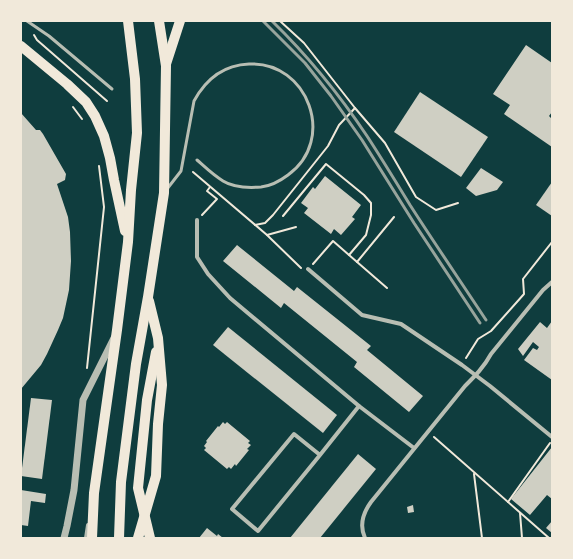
<svg xmlns="http://www.w3.org/2000/svg" width="573" height="559" viewBox="0 0 573 559" font-family="Mulish,sans-serif">
<rect width="100%" height="100%" fill="#0f3d3e"/>
<!-- building -->
<g fill="#cfcfc3">
<path d="M526,45L552,63V112L549,116L552,119V147L504,114L510,105L493,94Z"/>
<path d="M420,92L488,137L461,177L394,132Z"/>
<path d="M21,113L36,130H40L43,134L66,174L65,180L57,184L68,217L70,232L71,261L69,290L63,318L58,330L47,354L41,365L21,389Z"/>
<path d="M481,168L503,182L497,190L476,196L466,188Z"/>
<path d="M325,176L361,205L352,217L355,219L341,235L334,229L331,234L304,213L308,208L301,203L313,187L315,189Z"/>
<path d="M552,182V216L536,205Z"/>
<path d="M237,245L294,291L297,287L371,346L367,350L423,396L409,412L354,367L357,362L284,303L281,308L223,261Z"/>
<path d="M552,321V380L524,360L533,348L537,350L539,347L533,342L523,356L518,349L540,322L547,328Z"/>
<path d="M228,327L337,415L323,433L213,345Z"/>
<path d="M31,398L52,400L42,479L21,476Z"/>
<path d="M223,422L225,424L227,422L250,441L248,443L251,445L247,449L249,450L236,466L235,464L231,469L229,467L227,469L204,450L206,448L204,446L207,442L206,441L218,426L219,427Z"/>
<path d="M552,447V499L547,495L530,515L511,499Z"/>
<path d="M358,454L376,469L320,538H290Z"/>
<path d="M21,490L46,494L45,503L31,501L28,526L21,525Z"/>
<path d="M413,505L414,512L408,513L407,507Z"/>
<path d="M552,521V533L546,528Z"/>
<path d="M207,528L217,536L218,534L223,538H199Z"/>
</g>
<g fill="none" stroke-linecap="round" stroke-linejoin="round">
<!-- path -->
<g stroke="#f1e9da" stroke-width="2">
<path d="M280,21L304,43L355,108L385,143L416,197L436,210L458,203"/>
<path d="M34,35L37,40L107,101"/>
<path d="M73,107L82,119"/>
<path d="M193,172L267,235L301,268"/>
<path d="M202,215L217,199L207,191L210,187"/>
<path d="M283,216L326,164L364,195L371,203V215L366,235L349,255L333,241L313,264"/>
<path d="M255,225L265,223L273,215L328,146L339,125L355,108"/>
<path d="M267,235L296,227"/>
<path d="M349,255L387,288"/>
<path d="M357,262L394,217"/>
<path d="M466,358L478,339L491,331L524,294L523,279L552,242"/>
<path d="M87,368L104,207L99,166"/>
<path d="M434,437L549,538"/>
<path d="M474,474L482,538"/>
<path d="M508,502L550,443"/>
<path d="M520,513L522,538"/>
</g>
<!-- service -->
<g stroke="#b8beb3" stroke-width="3">
<path d="M27,21L49,36L112,89"/>
<path d="M167,189L181,171L194,101C206,79 223,65 249,64C308,61 337,140 288,175C280,181 271,186 261,187C248,188 234,188 223,181C213,175 205,167 197,160"/>
</g>
<!-- minor -->
<g stroke="#b8beb3" stroke-width="4">
<path d="M197,220V257L208,274L230,298L359,406L414,448"/>
<path d="M308,269L362,315L401,324L462,365L490,386L552,437"/>
<path d="M320,455L294,434L232,509L258,531L320,455L359,406"/>
<path d="M86,538L88,525"/>
<path d="M365,538C359,525 363,513 371,502L465,386C475,376 484,367 491,354L543,290L552,282"/>
</g>
<!-- tertiary -->
<path stroke="#b8beb3" stroke-width="7" d="M64,538L67,526L74,490L83,400L114,338"/>
<!-- trunk -->
<g stroke="#f1e9da" stroke-width="10">
<path d="M21,46L67,84L86,102L95,116L104,136L110,158L114,180L125,231"/>
<path d="M166,64L180,21"/>
<path d="M92,538L94,493L117,330L128,242L131,190L137,133L135,79L128,21"/>
<path d="M119,538L121,482L136,364L148,297L164,193L166,66L159,21"/>
<path d="M138,538L156,476L158,424L162,385L158,338L149,301"/>
<path d="M150,538L138,488L147,400L156,352"/>
</g>
<!-- rail -->
<g stroke="#97a49c" stroke-width="3">
<path d="M263,21L305,63L331,96L362,140L414,223L480,323"/>
<path d="M272,21C308,56 339,94 367,136C382,159 396,182 410,205C435,244 461,282 486,320"/>
</g>
</g>
<!-- border -->
<rect width="573" height="559" fill="none" stroke="#f1e9da" stroke-width="44"/>
</svg>
